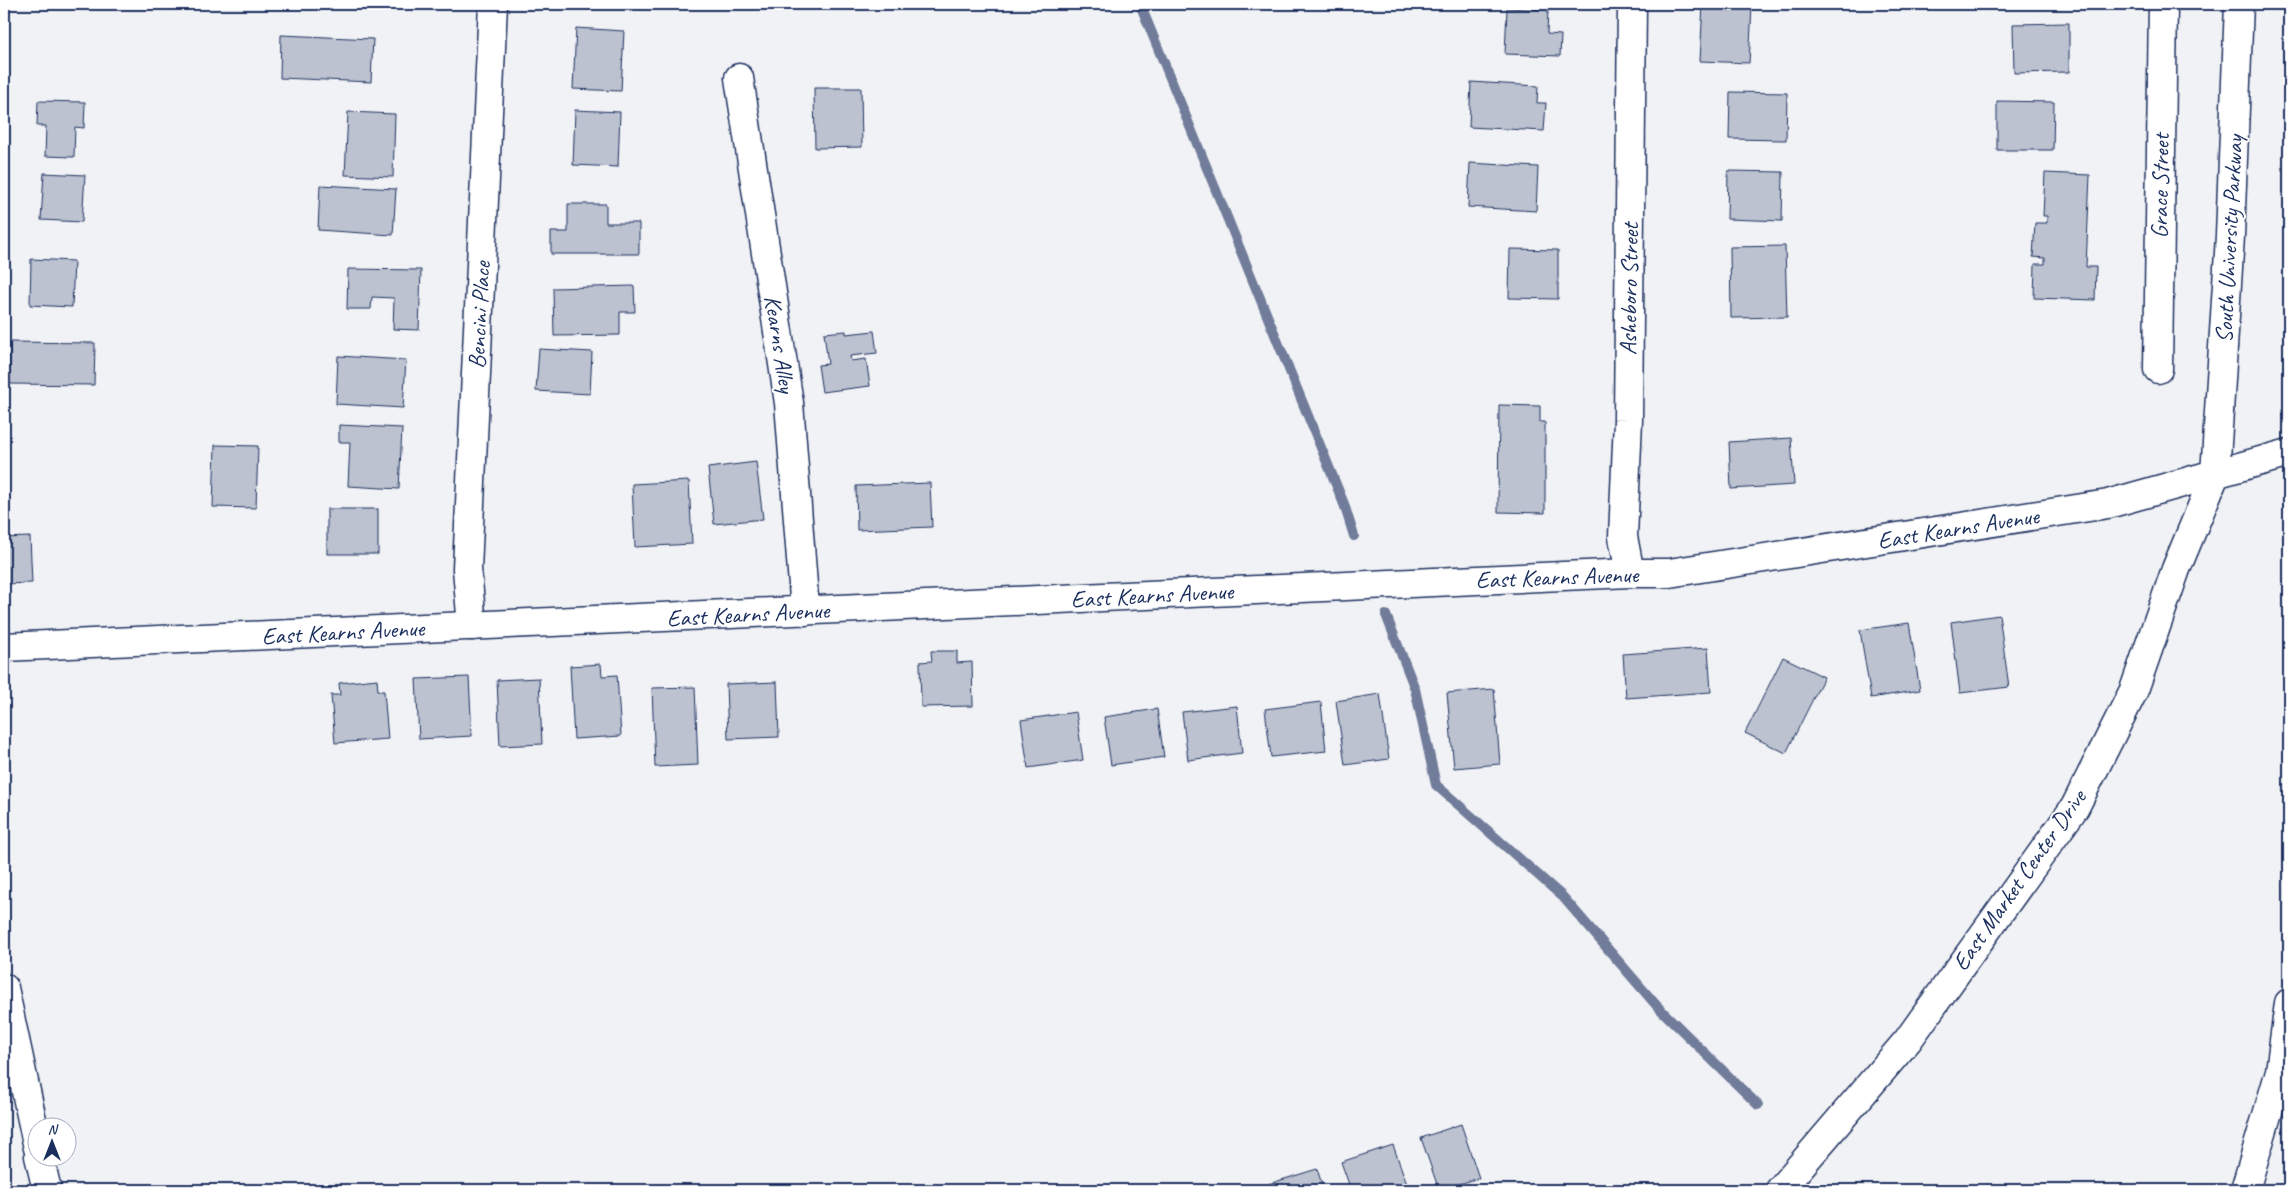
<svg xmlns="http://www.w3.org/2000/svg" width="2293" height="1194" viewBox="0 0 2293 1194" font-family="Caveat,sans-serif">
<rect width="100%" height="100%" fill="#f1f2f5"/>
<filter id="ink" filterUnits="userSpaceOnUse"><feTurbulence type="fractalNoise" baseFrequency=".02" numOctaves="2"/><feDisplacementMap in="SourceGraphic" scale="10" xChannelSelector="R" yChannelSelector="G"/><feConvolveMatrix kernelMatrix="1 2 1 2 8 2 1 2 1" color-interpolation-filters="sRGB"/></filter>
<g filter="url(#ink)">
<g fill="none" stroke-linecap="round" stroke-linejoin="round">
<!-- stream -->
<g stroke="#707c9a" stroke-width="10">
<path d="M1140,4L1344,504L1354,536"/>
<path d="M1386,615L1415,689L1436,785L1563,897L1657,1006L1758,1105"/>
</g>
</g>
<!-- building -->
<g fill="#bcc2d0" stroke="#1b2f5e">
<path d="M1703,4L1752,7L1749,63L1700,61Z"/>
<path d="M1507,8L1548,10L1547,34L1561,35L1560,56L1505,54Z"/>
<path d="M2069,23V72L2014,73L2013,24Z"/>
<path d="M576,28L624,31L621,91L573,89Z"/>
<path d="M281,35L373,39L371,82L280,78Z"/>
<path d="M1471,82L1538,86L1537,103H1546L1544,131L1469,127Z"/>
<path d="M814,88H861L862,147L815,148Z"/>
<path d="M1730,92L1787,93L1786,140L1729,139Z"/>
<path d="M38,101L85,102L84,128L75,127L74,157L45,156L46,126H37Z"/>
<path d="M1997,101L2054,102L2053,150H1997Z"/>
<path d="M575,110L620,112L618,167L573,165Z"/>
<path d="M348,112L395,114L393,177L345,175Z"/>
<path d="M1470,163L1538,167L1536,211L1468,207Z"/>
<path d="M1728,171L1783,172L1782,221L1727,219Z"/>
<path d="M44,173L85,175L82,222L41,220Z"/>
<path d="M2045,173L2090,175L2086,267H2096L2095,300L2034,298L2035,264H2045V258L2033,257L2035,223H2047V216H2043Z"/>
<path d="M320,185L396,189L393,235L318,230Z"/>
<path d="M568,204H606V223H639V254H551V232H568Z"/>
<path d="M1785,246L1787,317L1731,318L1730,247Z"/>
<path d="M1510,249L1558,250V299L1509,298Z"/>
<path d="M31,259L74,261L72,307L30,305Z"/>
<path d="M348,269L421,270L419,330L393,329L394,298L372,297L371,309H347Z"/>
<path d="M634,286L635,312H620V335L554,336L553,288Z"/>
<path d="M846,331V334L874,331L877,353L850,356L851,361L866,359L870,386L822,392L818,365L828,364L824,333Z"/>
<path d="M10,342L95,343L94,385L10,384Z"/>
<path d="M539,349L592,352L590,394L536,391Z"/>
<path d="M338,356L406,360L403,408L336,404Z"/>
<path d="M1499,405L1540,406V422H1545V513L1498,512Z"/>
<path d="M339,425L402,428L399,489L348,486L350,442H339Z"/>
<path d="M1791,438L1794,485L1731,489L1729,442Z"/>
<path d="M215,445L258,446L256,508L213,507Z"/>
<path d="M756,462L763,519L714,524L708,468Z"/>
<path d="M689,481L692,544L635,547L632,484Z"/>
<path d="M930,483L932,527L857,530L856,486Z"/>
<rect x="327" y="509" width="51" height="45"/>
<path d="M30,537L32,583L4,584V538Z"/>
<path d="M1999,615L2009,687L1960,693L1951,622Z"/>
<path d="M1909,623L1920,690L1871,698L1860,630Z"/>
<path d="M1708,648L1711,692L1626,698L1623,654Z"/>
<path d="M931,651H957V663L972,662L973,706L921,707L920,662L932,661Z"/>
<path d="M1783,657L1824,677L1786,753L1745,733Z"/>
<path d="M601,664L602,676L617,675L621,736L574,739L570,666Z"/>
<path d="M469,677L472,736L419,739L416,679Z"/>
<path d="M539,678L542,744L500,746L497,680Z"/>
<path d="M377,679L378,691H384L388,739L335,743L331,695H340L339,683Z"/>
<path d="M777,682L779,737L728,739L726,684Z"/>
<path d="M695,687L698,765L655,767L652,688Z"/>
<path d="M1494,689L1500,764L1454,768L1447,693Z"/>
<path d="M1380,694L1389,759L1345,765L1336,701Z"/>
<path d="M1321,702L1326,751L1271,757L1265,709Z"/>
<path d="M1237,706L1242,753L1188,760L1182,712Z"/>
<path d="M1157,709L1164,757L1111,765L1104,717Z"/>
<path d="M1076,712L1083,760L1028,768L1021,720Z"/>
<path d="M1461,1124L1479,1178L1439,1190L1421,1138Z"/>
<path d="M1393,1145L1409,1190H1351L1341,1162Z"/>
<path d="M1317,1169L1324,1190H1267L1265,1185Z"/>
</g>
<g fill="none" stroke-linecap="round" stroke-linejoin="round">
<!-- minor casing -->
<g stroke="#1b2f5e" stroke-width="31">
<g id="minor">
<path d="M739,78L789,403L805,611"/>
<path d="M2158,369L2163,4"/>
<path d="M1630,573L1623,537L1628,420L1632,4"/>
<path d="M472,626L467,569L493,4"/>
<path d="M4,647L1630,573H1669L2108,504L2289,453"/>
<path d="M4,988L38,1148"/>
<path d="M39,1156L47,1190"/>
</g>
</g>
<!-- secondary casing -->
<g stroke="#1b2f5e" stroke-width="31">
<g id="secondary">
<path d="M1780,1190L1908,1040L2075,807L2134,690L2176,569L2215,475L2230,236L2239,4"/>
<path d="M2245,1190L2280,1071L2289,1003"/>
</g>
</g>
<!-- minor -->
<use href="#minor" stroke="#fff" stroke-width="28"/>
<!-- secondary -->
<use href="#secondary" stroke="#fff" stroke-width="28"/>
</g>
</g>
<g text-anchor="middle" dominant-baseline="central" stroke-width="4" stroke-linejoin="round" paint-order="stroke">
<!-- street labels -->
<g font-size="24" fill="#1b2f5e" stroke="#fff">
<text transform="translate(2160 186) rotate(-89)">Grace Street</text>
<text transform="translate(2229 239) rotate(-87)">South University Parkway</text>
<text transform="translate(1629 289) rotate(-89)">Asheboro Street</text>
<text transform="translate(479 315) rotate(-87)">Bencini Place</text>
<text transform="translate(780 344) rotate(81)">Kearns Alley</text>
<text transform="translate(1958 528) rotate(-9)">East Kearns Avenue</text>
<text transform="translate(1557 577) rotate(-2)">East Kearns Avenue</text>
<text transform="translate(1152 595) rotate(-3)">East Kearns Avenue</text>
<text transform="translate(748 614) rotate(-3)">East Kearns Avenue</text>
<text transform="translate(343 632) rotate(-3)">East Kearns Avenue</text>
<text transform="translate(2019 880) rotate(-55)">East Market Center Drive</text>
</g>
</g>
<!-- margin -->
<rect width="2293" height="1194" fill="none" stroke="#fff" stroke-width="20"/>
<rect x="10" y="10" width="2273" height="1174" fill="none" stroke="#1b2f5e" stroke-width="2" filter="url(#ink)"/>
<!-- north arrow -->
<g transform="translate(52 1142)"><circle r="24" fill="#ffffff" stroke="#a4acbf"/>
<path d="M0-4L9 19L0 12L-9 19Z" fill="#1b2f5e"/>
<text y="-8" font-size="14" font-weight="bold" text-anchor="middle" fill="#1b2f5e">N</text>
</g>
</svg>
